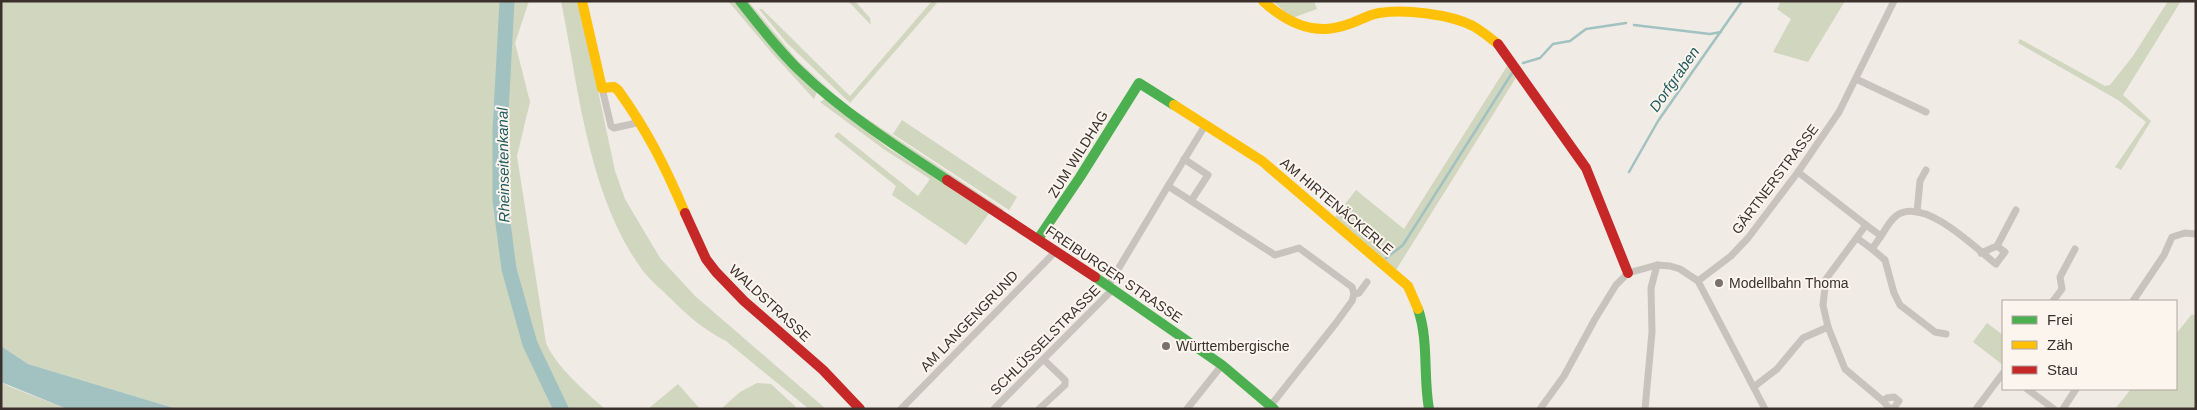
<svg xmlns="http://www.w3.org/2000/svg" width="2197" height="410" viewBox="0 0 2197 410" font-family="Arial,sans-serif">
<rect width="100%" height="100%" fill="#f0ebe5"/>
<!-- green -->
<g fill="#d1d6bf">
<path d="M1,1H529L515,43L530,102L517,156L546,343C556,367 586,392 605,409H177L28,364L1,346Z"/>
<path d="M561,1H579L615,171L625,199L660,258L695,296L826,409H809L726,341C704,330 687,315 669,297C661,289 650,280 643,271C588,196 579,90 561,1Z"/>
<path d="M728,1H735C760,34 787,64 817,92L814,99L772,53Z"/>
<path d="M745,1H748L798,61L838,97L797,62L773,37Z"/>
<path d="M848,1H855L870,18L871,25Z"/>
<path d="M932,1L937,3L850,103L786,42L759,9H762L850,96Z"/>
<path d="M1273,1H1314L1317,9L1292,18Z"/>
<path d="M1781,1H1845L1808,62L1773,52L1791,19L1777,9Z"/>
<path d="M2168,1H2181L2123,95L2151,121L2121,170L2115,167L2146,122L2118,100L2018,43L2020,39L2105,86L2110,85L2133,56Z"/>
<path d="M1509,63L1517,76L1396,270L1335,217L1356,190L1404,229Z"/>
<path d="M825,99L888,148L990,212L966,245L892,195L896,186L834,136L838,132L918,196L930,179L885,150L820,102Z"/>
<path d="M857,112L1004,210L1001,211L887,137Z"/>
<path d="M902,120L1017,197L1009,210L893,134Z"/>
<path d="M2192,314L2196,317V409H2115L2131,389H2176V334Z"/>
<path d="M1987,323L2003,335V365L1973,342Z"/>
<path d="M1,382L8,386L67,409H1Z"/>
<path d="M757,383L771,384L798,409H721L740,392Z"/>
<path d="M678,384L700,409H648Z"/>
</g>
<!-- water -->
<path fill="#a1c2c1" d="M1,346L28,364L177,409H67L1,382Z"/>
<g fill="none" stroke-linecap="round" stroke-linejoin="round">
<!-- stream -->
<g stroke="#a1c2c1" stroke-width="2.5">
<path d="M1634,25L1710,34L1721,32"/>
<path d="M1523,63L1540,58L1553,44L1570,41L1586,29L1626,23"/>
<path d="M1629,172L1658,121L1742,1"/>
<path d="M1386,258L1403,245L1512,73"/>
</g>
<!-- river -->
<path stroke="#a1c2c1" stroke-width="15" d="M507,1L500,131V200L509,269L530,344L561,409"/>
<!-- street -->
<g stroke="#c9c3be" stroke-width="7">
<path d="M1856,79L1926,112"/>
<path d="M602,88L611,126L614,128L641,122"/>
<path d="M1184,159L1208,175L1191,201"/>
<path d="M1798,172L1866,225"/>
<path d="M1168,186L1206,124"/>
<path d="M1917,212L1920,181L1926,170"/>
<path d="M1881,236C1886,229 1892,216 1901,213C1930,202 1974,247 1996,264L2005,252L1997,246L1981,253"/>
<path d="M1857,238L1872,249L1881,236L1866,225L1826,279L1823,305L1828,327L1845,369L1883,401"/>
<path d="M1997,246L2016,210"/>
<path d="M1872,249L1885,260L1894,293L1900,305L1935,332L1946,334"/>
<path d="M1698,281L1731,256L1748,238L1798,172L1839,112L1894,1"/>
<path d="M1108,286L1168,186L1275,255L1299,248L1352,287L1354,294"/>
<path d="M2053,301L2062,289L2060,277L2075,249"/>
<path d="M2133,301L2164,255L2172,237L2185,233L2196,234"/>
<path d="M1755,386L1777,369L1803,338L1828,327"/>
<path d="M2027,389L2054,409"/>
<path d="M1271,405L1336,323L1352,301L1354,294L1359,293L1367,282"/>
<path d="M901,409L1056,251"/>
<path d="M994,409L1113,289"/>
<path d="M1039,409L1065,385V380L1044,360"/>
<path d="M1187,409L1222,365"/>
<path d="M1540,409L1564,376L1595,319L1616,285L1628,273L1657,265L1670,266L1680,269L1698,281L1765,409"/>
<path d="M1645,409L1652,332L1651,288L1657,265"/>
<path d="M1890,409L1883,401L1887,398L1894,397L1899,401L1893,409"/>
<path d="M1976,409L2003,373"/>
<path d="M2063,409L2076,389"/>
</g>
<!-- fast -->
<g stroke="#4caf50" stroke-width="10">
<path d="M740,1C759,25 778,50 800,71C843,112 897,147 947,180"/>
<path d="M1038,239L1080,177L1139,83L1174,105"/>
<path d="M1095,277L1222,365L1274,409"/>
<path d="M1418,309C1429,341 1423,376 1429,409"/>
</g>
<!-- slow -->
<g stroke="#ffc107" stroke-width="10">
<path d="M582,1L602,88L614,87L618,90C648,132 665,166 685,213"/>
<path d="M1263,1C1287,23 1314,36 1346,25C1357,22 1367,15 1379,13C1404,9 1450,14 1473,26C1482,31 1490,38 1498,44"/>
<path d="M1174,105L1262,161L1408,286L1418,309"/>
</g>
<!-- jam -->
<g stroke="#c62828" stroke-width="10">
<path d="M1498,44L1586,168L1628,273"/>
<path d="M947,180L1095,277"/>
<path d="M685,213L706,259L716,272L744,301L823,370L860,409"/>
</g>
</g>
<!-- markers -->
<g fill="#7a716c" stroke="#fbf5ee" stroke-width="2">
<circle cx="1719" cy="283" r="5"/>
<circle cx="1166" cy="346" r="5"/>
</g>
<g text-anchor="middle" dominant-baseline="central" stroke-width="4" stroke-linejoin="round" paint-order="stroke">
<!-- street labels -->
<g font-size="14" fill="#3b302b" stroke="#fbf5ee">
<text transform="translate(1078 154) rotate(-58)">ZUM WILDHAG</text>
<text transform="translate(1775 179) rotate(-53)">GÄRTNERSTRASSE</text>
<text transform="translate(1337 206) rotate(40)">AM HIRTENÄCKERLE</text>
<text transform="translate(1114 274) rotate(34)">FREIBURGER STRASSE</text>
<text transform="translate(770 303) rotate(43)">WALDSTRASSE</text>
<text transform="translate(969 321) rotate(-46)">AM LANGENGRUND</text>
<text transform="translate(1045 340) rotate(-45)">SCHLÜSSELSTRASSE</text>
</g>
<!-- poi labels -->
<g font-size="14" fill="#3b302b" stroke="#fbf5ee" text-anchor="start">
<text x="1729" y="283">Modellbahn Thoma</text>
<text x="1176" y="346">Württembergische</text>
</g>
<!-- water labels -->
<g font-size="15" font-style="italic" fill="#1f5a5e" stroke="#fbf5ee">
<text transform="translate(1674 79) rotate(-55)">Dorfgraben</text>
<text transform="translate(503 165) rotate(-91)">Rheinseitenkanal</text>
</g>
</g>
<!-- border -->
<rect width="2197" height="410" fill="none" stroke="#3b302b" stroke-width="5"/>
<!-- legend -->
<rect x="2002" y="300" width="175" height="90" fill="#fbf5ee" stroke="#aea6a0"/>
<rect x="2012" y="316" width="25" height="8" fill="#4caf50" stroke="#aea6a0"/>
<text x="2047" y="325" font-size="15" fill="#3b302b">Frei</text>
<rect x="2012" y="341" width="25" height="8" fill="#ffc107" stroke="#aea6a0"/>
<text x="2047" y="350" font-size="15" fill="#3b302b">Zäh</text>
<rect x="2012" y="366" width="25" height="8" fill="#c62828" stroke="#aea6a0"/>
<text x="2047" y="375" font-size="15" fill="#3b302b">Stau</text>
</svg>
